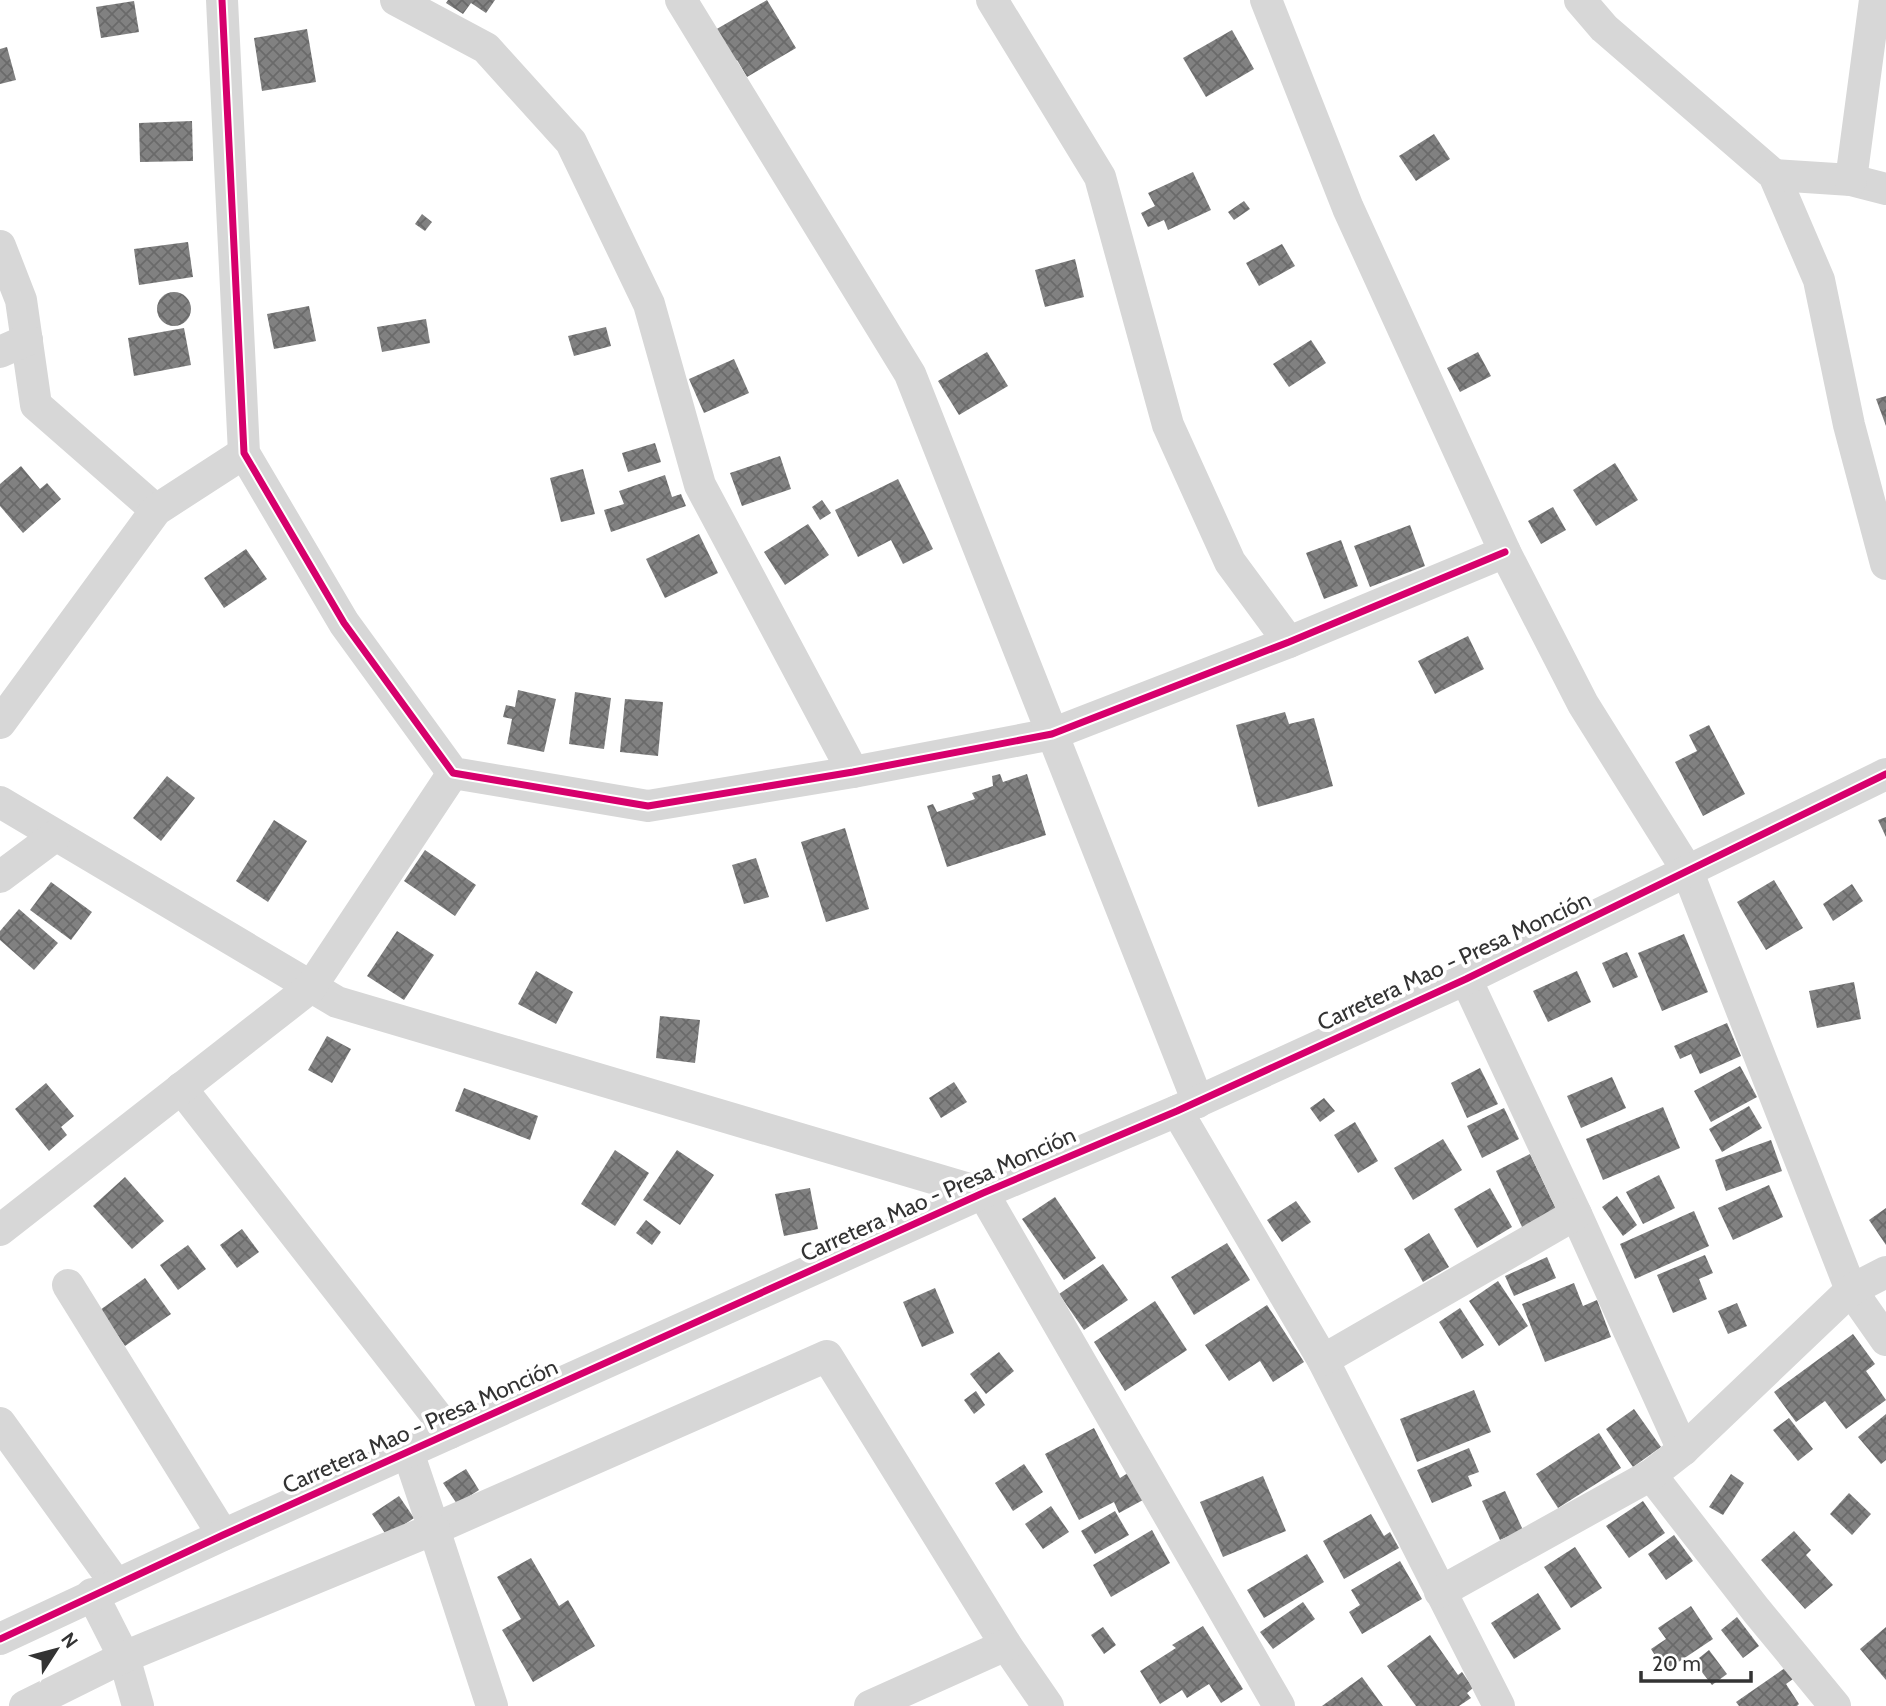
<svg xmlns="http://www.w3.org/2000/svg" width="1886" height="1706" viewBox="0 0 1886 1706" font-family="Cabin,sans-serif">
<defs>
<pattern id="building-cross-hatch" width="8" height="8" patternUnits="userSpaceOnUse" patternTransform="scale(1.75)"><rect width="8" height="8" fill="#818181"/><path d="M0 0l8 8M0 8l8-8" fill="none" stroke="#6a6a6a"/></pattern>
</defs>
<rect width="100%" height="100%" fill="#fff"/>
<!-- building -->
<g fill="url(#building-cross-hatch)">
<path d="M448,0H495L486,13L471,3L463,14L446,3Z"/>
<path d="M767,0L796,48L747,77L737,60L727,66L708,34Z"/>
<path d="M134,1L139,32L101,38L96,7Z"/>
<path d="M307,29L316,82L262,91L254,38Z"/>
<path d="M1232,30L1254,69L1206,97L1183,58Z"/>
<path d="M7,47L16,80L0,84V49Z"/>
<path d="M192,121L193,161L140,162L139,123Z"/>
<path d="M1434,134L1450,159L1416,181L1399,156Z"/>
<path d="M1193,172L1211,210L1168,230L1164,220L1148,227L1141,213L1155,206L1148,193Z"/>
<path d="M1244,201L1250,209L1234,220L1228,212Z"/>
<path d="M422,214L432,222L425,231L415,224Z"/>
<path d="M188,242L193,277L139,285L134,249Z"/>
<path d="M1282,244L1295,266L1259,286L1246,263Z"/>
<path d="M1075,259L1084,297L1045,307L1035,270Z"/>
<circle cx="174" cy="309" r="17"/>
<path d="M309,306L316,341L274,349L267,314Z"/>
<path d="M426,319L430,343L382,352L377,327Z"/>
<path d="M606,327L611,346L574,356L568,336Z"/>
<path d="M184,328L191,365L134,376L128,338Z"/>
<path d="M1311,340L1326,363L1289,387L1273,364Z"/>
<path d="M987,352L1008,386L959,415L938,381Z"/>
<path d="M1478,352L1491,376L1460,392L1447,368Z"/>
<path d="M734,359L749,393L704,413L689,379Z"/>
<path d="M1886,396V426L1876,399Z"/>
<path d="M655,443L661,462L628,472L622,453Z"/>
<path d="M780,456L791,489L742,506L730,473Z"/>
<path d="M1615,463L1638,500L1596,526L1573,490Z"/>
<path d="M21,466L40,489L47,483L61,499L23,533L0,506V484Z"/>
<path d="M583,469L595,514L561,522L550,478Z"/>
<path d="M665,475L672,497L681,494L686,506L611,532L604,510L624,504L619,491Z"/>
<path d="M898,479L933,549L903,564L891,540L858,557L835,510Z"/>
<path d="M822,500L831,513L820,520L812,507Z"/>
<path d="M1553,507L1566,530L1541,544L1528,521Z"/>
<path d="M808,524L829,555L785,585L764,552Z"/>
<path d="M1410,525L1425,566L1370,587L1354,546Z"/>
<path d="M699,534L718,573L665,598L646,559Z"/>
<path d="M1341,540L1358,586L1324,599L1306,553Z"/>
<path d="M246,549L267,579L224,608L204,578Z"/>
<path d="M1468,636L1484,669L1435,694L1418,661Z"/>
<path d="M518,690L556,699L544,752L507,744L512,719L503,717L506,705L515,707Z"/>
<path d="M575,692L611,698L604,749L569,744Z"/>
<path d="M625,699L663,702L658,756L620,752Z"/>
<path d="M1285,712L1289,724L1314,718L1333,786L1258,807L1236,725Z"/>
<path d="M1709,725L1745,794L1703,816L1675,762L1697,751L1689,735Z"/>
<path d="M1000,774L1003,782L1027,774L1046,835L947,867L927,806L933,804L937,812L975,799L972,793L993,786L992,776Z"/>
<path d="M167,776L195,798L161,841L133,818Z"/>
<path d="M1886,817V837L1878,820Z"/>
<path d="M274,820L307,841L268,902L236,881Z"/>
<path d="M845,828L869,909L826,922L801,842Z"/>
<path d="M425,850L476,885L455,916L404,881Z"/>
<path d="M756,858L769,897L744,904L732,865Z"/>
<path d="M1774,880L1803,928L1766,950L1737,902Z"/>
<path d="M51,882L92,912L71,940L30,910Z"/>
<path d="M1852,884L1863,901L1833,921L1823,904Z"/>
<path d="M19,909L58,943L34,970L0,940V931Z"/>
<path d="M397,931L434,955L404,1000L367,976Z"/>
<path d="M1684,934L1708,992L1662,1011L1638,953Z"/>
<path d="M1627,952L1638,977L1613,988L1602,963Z"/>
<path d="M536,971L573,992L556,1024L518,1004Z"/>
<path d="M1577,971L1591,1002L1548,1022L1533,991Z"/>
<path d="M1854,982L1861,1019L1817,1028L1809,991Z"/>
<path d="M660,1016L700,1020L695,1063L656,1058Z"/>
<path d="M1727,1023L1741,1056L1700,1074L1691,1054L1680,1059L1674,1046Z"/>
<path d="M327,1036L351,1049L332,1083L308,1070Z"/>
<path d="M1740,1066L1757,1097L1711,1122L1694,1091Z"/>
<path d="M1480,1068L1498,1104L1467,1118L1451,1083Z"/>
<path d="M1612,1077L1626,1108L1581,1128L1567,1096Z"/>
<path d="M954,1082L967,1102L941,1118L929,1098Z"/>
<path d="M46,1083L74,1116L61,1127L67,1135L49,1151L15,1109Z"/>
<path d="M464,1088L538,1116L530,1140L455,1111Z"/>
<path d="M1324,1098L1335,1111L1320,1122L1310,1108Z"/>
<path d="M1749,1106L1762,1128L1722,1152L1709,1129Z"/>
<path d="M1663,1107L1680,1148L1603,1180L1586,1139Z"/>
<path d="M1504,1108L1519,1139L1482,1158L1467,1126Z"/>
<path d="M1355,1122L1378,1161L1358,1173L1334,1135Z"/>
<path d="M1443,1139L1462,1170L1413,1200L1394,1168Z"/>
<path d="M1771,1140L1782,1171L1726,1191L1715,1160Z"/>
<path d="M615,1150L649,1173L615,1226L581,1204Z"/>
<path d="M677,1150L714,1175L680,1225L643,1200Z"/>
<path d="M1530,1154L1558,1213L1523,1229L1496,1171Z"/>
<path d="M1659,1175L1675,1208L1643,1224L1626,1192Z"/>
<path d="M125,1177L164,1221L132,1249L93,1206Z"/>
<path d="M1769,1185L1783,1217L1733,1240L1718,1208Z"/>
<path d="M810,1188L818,1229L784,1236L775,1194Z"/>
<path d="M1490,1188L1512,1227L1477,1248L1454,1209Z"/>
<path d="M1617,1196L1637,1225L1623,1236L1602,1207Z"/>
<path d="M1055,1197L1096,1258L1064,1280L1022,1219Z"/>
<path d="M1296,1201L1311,1222L1282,1242L1267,1220Z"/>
<path d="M1886,1208V1245L1869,1220Z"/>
<path d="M1694,1211L1709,1246L1635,1279L1620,1244Z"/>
<path d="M646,1220L661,1232L652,1245L636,1233Z"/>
<path d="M242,1229L259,1252L237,1268L220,1245Z"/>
<path d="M1429,1233L1449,1267L1423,1282L1404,1249Z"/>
<path d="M1227,1243L1250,1280L1194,1315L1171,1277Z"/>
<path d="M188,1245L206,1269L178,1290L160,1265Z"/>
<path d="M1705,1255L1713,1273L1699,1279L1707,1299L1673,1313L1657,1275Z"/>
<path d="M1547,1257L1556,1278L1514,1296L1505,1276Z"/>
<path d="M1103,1264L1128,1300L1084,1330L1059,1294Z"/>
<path d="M145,1278L171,1314L125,1346L100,1310Z"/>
<path d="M1498,1281L1528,1326L1499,1346L1469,1301Z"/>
<path d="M1574,1283L1583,1306L1597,1300L1611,1337L1545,1362L1522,1304Z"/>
<path d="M935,1288L954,1333L922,1347L903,1302Z"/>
<path d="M1155,1301L1187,1350L1125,1391L1094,1342Z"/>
<path d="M1737,1303L1747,1326L1728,1334L1718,1311Z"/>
<path d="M1267,1305L1304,1362L1273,1382L1260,1361L1229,1381L1205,1345Z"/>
<path d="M1460,1308L1484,1345L1462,1359L1439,1322Z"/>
<path d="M1853,1334L1875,1364L1866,1371L1886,1400L1846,1429L1825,1401L1796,1422L1774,1392Z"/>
<path d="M999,1352L1014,1371L986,1394L970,1374Z"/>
<path d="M1474,1390L1491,1432L1417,1462L1400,1419Z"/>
<path d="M976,1391L985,1405L974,1414L964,1400Z"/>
<path d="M1634,1409L1661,1447L1633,1467L1606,1429Z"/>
<path d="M1886,1414V1460L1881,1464L1858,1437Z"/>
<path d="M1789,1418L1813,1449L1798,1461L1773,1430Z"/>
<path d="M1094,1428L1120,1478L1128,1473L1143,1500L1119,1513L1114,1502L1079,1520L1045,1454Z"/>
<path d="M1599,1433L1621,1468L1558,1508L1536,1474Z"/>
<path d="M1469,1448L1479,1472L1468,1476L1472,1486L1432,1503L1417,1470Z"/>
<path d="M1024,1464L1043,1492L1013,1511L995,1483Z"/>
<path d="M466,1469L479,1490L457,1504L443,1483Z"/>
<path d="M1731,1474L1744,1483L1723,1515L1709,1507Z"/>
<path d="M1263,1476L1286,1531L1223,1557L1200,1502Z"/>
<path d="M1505,1491L1523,1530L1500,1540L1482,1501Z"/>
<path d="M1849,1493L1871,1514L1852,1535L1830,1514Z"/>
<path d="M399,1496L414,1518L387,1536L372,1514Z"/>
<path d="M1643,1501L1665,1533L1629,1558L1606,1526Z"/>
<path d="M1051,1506L1069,1532L1043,1549L1025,1524Z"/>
<path d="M1115,1511L1129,1535L1095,1554L1081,1531Z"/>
<path d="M1371,1514L1384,1536L1390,1532L1399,1548L1344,1579L1323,1541Z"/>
<path d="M1152,1530L1170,1563L1111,1597L1093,1565Z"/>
<path d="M1794,1531L1811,1550L1806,1555L1833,1585L1805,1609L1761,1560Z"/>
<path d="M1674,1535L1693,1561L1666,1580L1648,1554Z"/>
<path d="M1575,1547L1602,1588L1571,1608L1544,1567Z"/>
<path d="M1307,1554L1324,1582L1264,1618L1247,1590Z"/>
<path d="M531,1558L559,1606L568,1600L595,1646L533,1682L502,1630L521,1619L497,1577Z"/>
<path d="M1400,1561L1422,1599L1362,1634L1349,1612L1360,1605L1351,1590Z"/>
<path d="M1538,1593L1561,1629L1514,1659L1491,1623Z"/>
<path d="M1303,1602L1315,1619L1273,1649L1260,1632Z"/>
<path d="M1691,1606L1713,1639L1665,1671L1651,1649L1666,1639L1658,1628Z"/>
<path d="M1737,1617L1759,1646L1743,1658L1721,1630Z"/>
<path d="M1203,1626L1243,1689L1221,1703L1209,1684L1187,1698L1182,1690L1160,1704L1140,1671L1176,1648L1172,1645Z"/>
<path d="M1103,1627L1116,1645L1104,1654L1091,1635Z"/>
<path d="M1886,1627V1680L1860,1649Z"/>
<path d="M1430,1635L1458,1675L1462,1672L1473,1688L1467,1693L1471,1698L1459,1706H1416L1387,1666Z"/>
<path d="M1709,1650L1727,1674L1712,1685L1694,1662Z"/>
<path d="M1785,1668L1793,1679L1786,1684L1799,1704L1797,1706H1739L1736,1702Z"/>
<path d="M1362,1677L1383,1706H1322Z"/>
</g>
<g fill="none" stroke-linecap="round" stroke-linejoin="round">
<!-- minor -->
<g stroke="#d7d7d7" stroke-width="32">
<path d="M222,0L244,453L344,623L453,773L648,806L853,772L1052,734L1289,642L1505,552"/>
<path d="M396,0L486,48L571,142L649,304L700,485L853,772"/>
<path d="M681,0L910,374L1198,1102"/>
<path d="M992,0L1100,177L1168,425L1230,562L1289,642"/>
<path d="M1266,0L1348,208L1505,552L1583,704L1687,870L1851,1290L1886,1340"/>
<path d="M1580,0L1604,28L1774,175L1819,280L1849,425L1886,564"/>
<path d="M1774,175L1851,180L1886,189"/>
<path d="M1851,180L1875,0"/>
<path d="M0,246L21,300L36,405L156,510"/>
<path d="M0,352L27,340"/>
<path d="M0,723L156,510L244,453"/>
<path d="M0,802L337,1002L983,1193L1279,1706"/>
<path d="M0,877L55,836"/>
<path d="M1466,979L1576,1214L1683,1450"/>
<path d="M181,1088L450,1433"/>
<path d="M1177,1111L1323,1360L1499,1706"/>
<path d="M0,1230L311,987L453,773"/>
<path d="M68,1285L223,1535"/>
<path d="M1323,1360L1576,1214"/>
<path d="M0,1423L116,1584"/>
<path d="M408,1452L434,1529L827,1356L1006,1645L1048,1706"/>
<path d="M1651,1475L1756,1610L1835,1706"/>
<path d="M1440,1592L1651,1475L1683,1450L1851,1290L1886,1272"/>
<path d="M92,1594L124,1657L138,1706"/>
<path d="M0,1639L223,1535L983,1193L1177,1111L1466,979L1886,774"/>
<path d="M25,1706L124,1657L434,1529L492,1706"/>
<path d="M870,1706L1006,1645"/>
</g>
<!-- cycleway casing -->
<g stroke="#fff" stroke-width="11">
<g id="cycleway">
<path d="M222,0L244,453L344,623L453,773L648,806L853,772L1052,734L1289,642L1505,552"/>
<path d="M0,1639L223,1535L983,1193L1177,1111L1466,979L1886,774"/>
</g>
</g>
<!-- cycleway -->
<use href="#cycleway" stroke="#d6006c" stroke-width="7"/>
</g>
<g text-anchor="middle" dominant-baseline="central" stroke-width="7" stroke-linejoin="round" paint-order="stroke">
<!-- street labels -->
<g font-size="23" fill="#333" stroke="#fff">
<text transform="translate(1454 961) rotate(-25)">Carretera Mao - Presa Monción</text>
<text transform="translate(938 1194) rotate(-24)">Carretera Mao - Presa Monción</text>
<text transform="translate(420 1426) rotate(-24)">Carretera Mao - Presa Monción</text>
</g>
</g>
<!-- north arrow -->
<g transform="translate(56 1650) rotate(54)" stroke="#ffffff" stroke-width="5" paint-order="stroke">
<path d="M0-5L12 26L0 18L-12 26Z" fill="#333333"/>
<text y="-10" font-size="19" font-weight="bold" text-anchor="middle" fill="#333333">N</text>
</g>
<!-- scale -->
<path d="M1641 1671v10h110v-10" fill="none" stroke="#333333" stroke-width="3.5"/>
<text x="1652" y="1671" font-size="21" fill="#333333" stroke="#ffffff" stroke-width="5" paint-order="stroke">20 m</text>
</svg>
